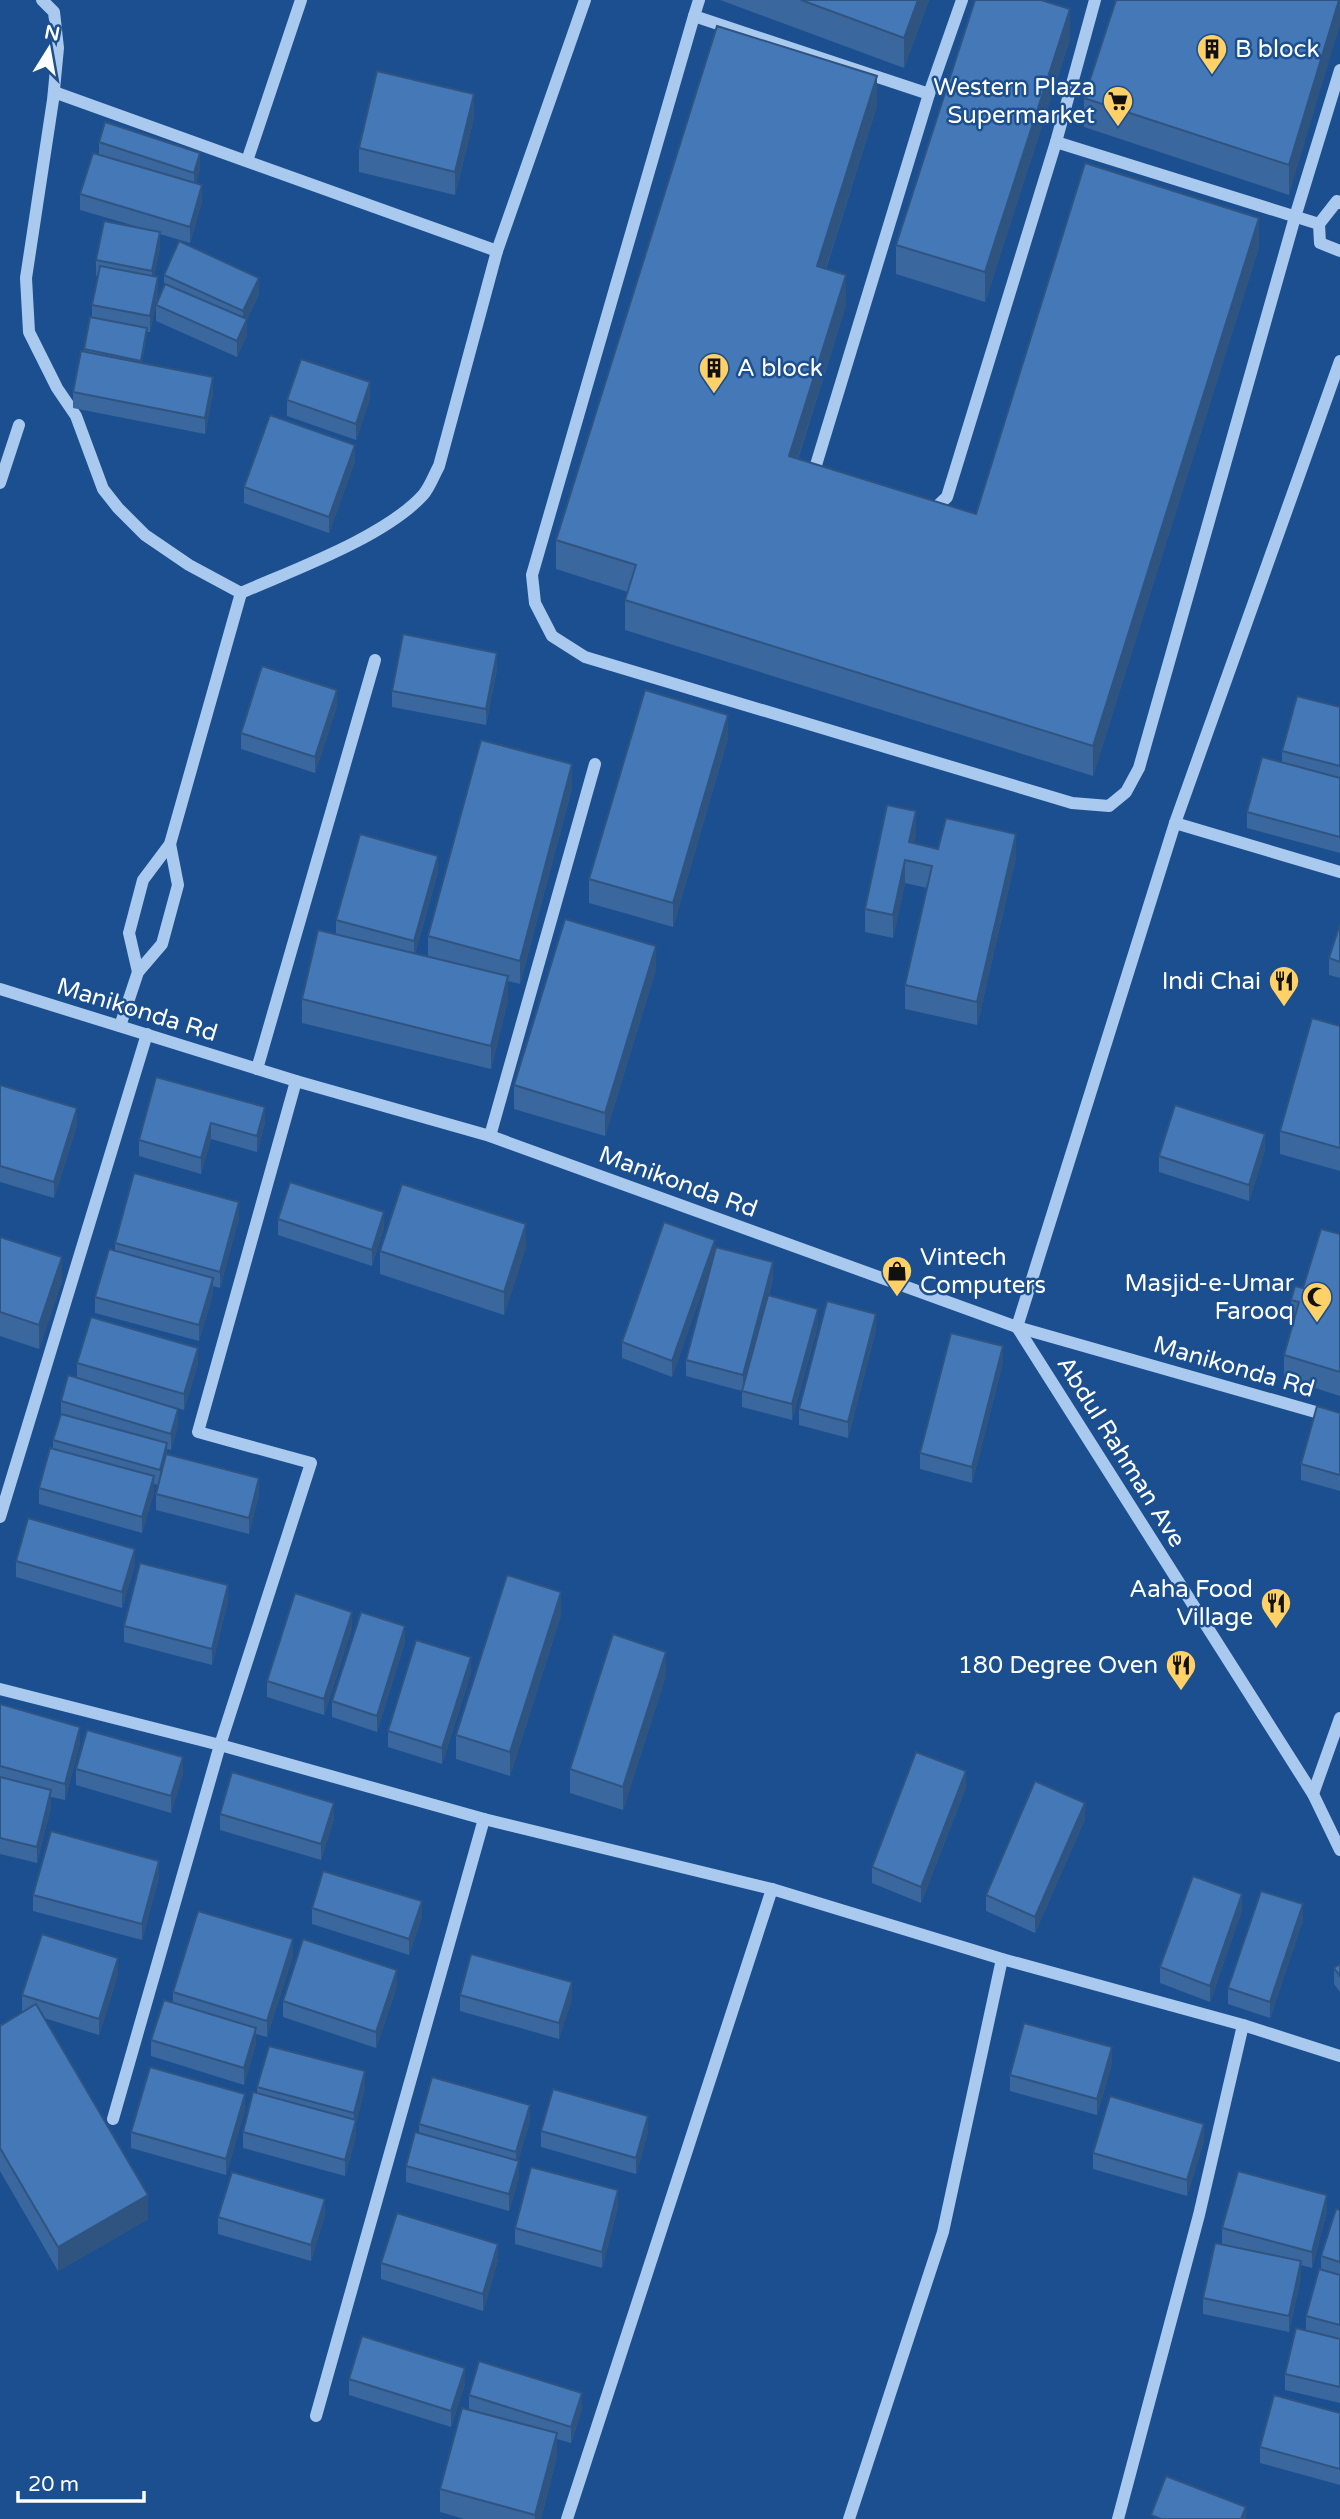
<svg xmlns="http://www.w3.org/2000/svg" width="1340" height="2519" viewBox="0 0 1340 2519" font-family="'Varela Round',sans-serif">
<rect width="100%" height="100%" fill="#1b4f8f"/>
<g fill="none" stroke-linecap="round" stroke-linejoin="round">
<!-- minor -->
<g stroke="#a9c9ee" stroke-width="12">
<path d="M42,0L54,12L58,48L53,100L26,278L29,332L57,388L76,416L103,489L118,508L145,535L189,565L241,593"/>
<path d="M699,0L694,16L929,94"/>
<path d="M694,16L532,575L535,603L552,636L585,657L1072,803L1109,806L1126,792L1139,768L1295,217L1340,70"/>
<path d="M54,92L497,251"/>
<path d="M1056,142L1319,224"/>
<path d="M247,161L301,0"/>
<path d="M1340,203L1337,201L1319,224L1320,243L1340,251"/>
<path d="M821,477L816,465L929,94L962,0"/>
<path d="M0,483L19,425"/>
<path d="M931,512L947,497L1056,142L1095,0"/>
<path d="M241,593C293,570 385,537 423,495C430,487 434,475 439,466L497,251L585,0"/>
<path d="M1175,823L1340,872"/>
<path d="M138,972L129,933L143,880L170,844L241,593"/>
<path d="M0,989L296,1081L490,1136L1017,1327L1340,1419"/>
<path d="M120,1026L138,972L162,944L178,885L170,844"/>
<path d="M257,1069L375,660"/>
<path d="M490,1136L595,764"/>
<path d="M1017,1327L1175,823L1340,361"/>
<path d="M1017,1327L1313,1794L1340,1850"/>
<path d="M0,1517L147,1034"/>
<path d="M0,1689L220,1745L484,1819"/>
<path d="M1313,1794L1340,1718"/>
<path d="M113,2119L220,1745L311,1463L198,1432L296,1081"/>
<path d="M316,2416L484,1819L772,1889L1002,1959L1243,2025L1340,2056"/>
<path d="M567,2519L772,1889"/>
<path d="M849,2519L943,2232L1002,1959"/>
<path d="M1118,2519L1199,2215L1243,2025"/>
</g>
</g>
<!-- wall -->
<g fill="#3a679d">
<path d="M720,0H929L904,68Z"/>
<path d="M1340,0L1289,195L1084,127V98Z"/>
<path d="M1070,39L985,302L896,274V245Z"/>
<path d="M877,106L826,269L846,305L798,459L976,514L1259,247L1093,776L625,630V600L628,592L556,569V540Z"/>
<path d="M474,118L455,195L359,172V148Z"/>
<path d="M99,142L200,169L196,183L202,201L190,243L160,234V248L154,276L158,293L150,332H147L142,363L213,393L205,434L73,408V392L92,317V305L98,276H96V260L145,229L80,210V194L99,155Z"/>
<path d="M164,275L259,294L247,319V335L237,357L156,321V305L164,287Z"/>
<path d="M370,398L356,440L287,416V400Z"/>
<path d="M355,461L329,533L244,503V487Z"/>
<path d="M497,669L486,725L392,707V691Z"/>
<path d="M337,706L315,773L241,749V733Z"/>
<path d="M1340,707V853L1247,828V812L1282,763V751Z"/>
<path d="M728,738L673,927L589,903V879Z"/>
<path d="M572,788L520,984L508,981V1000L491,1069L302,1023V999L336,935V920L438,872L415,954L428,957V936Z"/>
<path d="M916,835L914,843L938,849L1016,857L977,1025L905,1009V985L927,888L905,883L893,938L865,932V909Z"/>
<path d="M1340,924V978L1329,975V958Z"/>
<path d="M656,969L605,1136L514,1109V1085Z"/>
<path d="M1340,1026V1171L1280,1154V1131Z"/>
<path d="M156,1077L265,1123L257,1152L211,1139L201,1174L139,1156V1140Z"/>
<path d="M0,1085L77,1125L54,1198L0,1182Z"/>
<path d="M1265,1150L1249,1201L1159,1172V1156Z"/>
<path d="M239,1218L220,1288L213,1286V1294L199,1341L95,1313V1297L115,1250V1243Z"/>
<path d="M278,1219L384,1228L372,1266L278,1235Z"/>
<path d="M1340,1234V1396L1284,1378V1355L1293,1323H1291V1300L1303,1288Z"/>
<path d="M0,1237L62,1281L39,1349L0,1336Z"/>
<path d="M526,1247L504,1315L380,1274V1251Z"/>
<path d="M715,1252L773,1278L769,1295L818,1325L792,1420L742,1407V1391L686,1376V1360L710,1269L672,1377L622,1358V1342Z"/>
<path d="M876,1330L848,1438L799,1425V1409Z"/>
<path d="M1003,1362L972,1483L920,1469V1453Z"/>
<path d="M77,1363L198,1364L184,1410L170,1406L178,1425L171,1450L167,1449V1454L259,1494L249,1534L156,1510V1494L158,1485L154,1484V1492L142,1533L39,1504V1488L53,1449V1440L61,1415V1401L77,1378Z"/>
<path d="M1340,1413V1491L1301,1480V1464Z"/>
<path d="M16,1561L135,1565L122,1608L16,1577Z"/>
<path d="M228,1601L212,1665L124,1642V1626Z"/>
<path d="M561,1615L510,1776L456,1759V1735Z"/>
<path d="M352,1628L324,1715L267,1697V1681Z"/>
<path d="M405,1642L377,1732L332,1717V1701Z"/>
<path d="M471,1673L442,1764L388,1747V1731Z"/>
<path d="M666,1675L623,1810L570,1793V1769Z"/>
<path d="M0,1704L80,1743L65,1800L51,1797V1806L37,1863L0,1854Z"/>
<path d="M76,1769L183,1773L171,1813L76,1785Z"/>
<path d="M966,1787L921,1903L872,1883V1867Z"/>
<path d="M220,1814L334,1819L321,1860L220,1830Z"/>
<path d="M1085,1819L1035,1933L986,1911V1895Z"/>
<path d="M159,1877L142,1940L33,1911V1895Z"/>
<path d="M312,1908L422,1917L409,1955L312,1924Z"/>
<path d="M1242,1910L1210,2002L1160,1983V1967Z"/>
<path d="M1303,1920L1270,2018L1228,2004V1988Z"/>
<path d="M293,1956L267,2037L256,2034V2044L244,2085L151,2056V2040L173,2002V1992Z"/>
<path d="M1340,1964V1992L1334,1984V1968Z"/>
<path d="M118,1974L99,2035L44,2018L148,2219L58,2271L0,2171V2026L24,2011H22V1995Z"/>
<path d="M397,1986L376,2048L283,2017V2001Z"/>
<path d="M460,1995L572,1998L559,2039L460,2011Z"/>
<path d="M1112,2063L1097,2115L1010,2091V2075Z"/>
<path d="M257,2087H365L356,2124V2136L345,2176L243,2148V2132L257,2093Z"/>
<path d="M245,2110L226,2175L131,2148V2132Z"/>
<path d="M530,2121L518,2161L519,2177L509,2211L406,2182V2166L419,2133V2124Z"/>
<path d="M541,2131L648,2132L636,2174L541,2147Z"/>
<path d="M1204,2140L1187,2196L1093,2169V2153Z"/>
<path d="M618,2206L602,2268L515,2244V2228Z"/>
<path d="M1340,2210V2403L1285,2390V2374L1306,2331V2316L1321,2269V2256Z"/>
<path d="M1327,2211L1312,2268L1301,2265V2277L1289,2332L1203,2314V2298L1222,2244V2228Z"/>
<path d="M325,2215L311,2261L218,2234V2217Z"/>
<path d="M498,2260L483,2311L381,2279V2263Z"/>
<path d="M349,2379L465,2384L451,2427L349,2395Z"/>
<path d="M469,2395L582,2409L571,2443L557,2439V2456L541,2519H464L440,2512V2489L469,2409Z"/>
<path d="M1340,2413V2485L1260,2463V2447Z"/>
</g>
<!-- shaded-wall -->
<g fill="#305480">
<path d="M918,0H929L904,68V38Z"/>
<path d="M1339,0H1340V25L1289,195V165Z"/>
<path d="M1070,9V39L985,302V272Z"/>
<path d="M877,76V106L817,296V266Z"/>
<path d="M474,94V118L455,195V172Z"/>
<path d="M200,153V169L194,189V173Z"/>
<path d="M202,185V201L190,243V227Z"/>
<path d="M1259,218V247L1093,776V746Z"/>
<path d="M160,232V248L152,287V271Z"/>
<path d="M846,275V305L789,486V456Z"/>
<path d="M158,277V293L150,332V316Z"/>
<path d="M259,278V294L243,327V311Z"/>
<path d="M247,319V335L237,357V341Z"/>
<path d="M147,328V336L141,369V361Z"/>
<path d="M213,377V393L205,434V418Z"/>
<path d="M370,382V398L356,440V424Z"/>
<path d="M355,445V461L329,533V517Z"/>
<path d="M497,653V669L486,725V709Z"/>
<path d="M337,690V706L315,773V757Z"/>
<path d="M728,715V738L673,927V903Z"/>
<path d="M572,764V788L520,984V961Z"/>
<path d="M916,811V835L910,861L909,842Z"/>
<path d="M1016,834V857L977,1025V1002Z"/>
<path d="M438,856V872L414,957V941Z"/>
<path d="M905,860V883L893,938V915Z"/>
<path d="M656,946V969L605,1136V1113Z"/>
<path d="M508,976V1000L491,1069V1046Z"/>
<path d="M265,1107V1123L257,1152V1136Z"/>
<path d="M77,1108V1125L54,1198V1182Z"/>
<path d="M211,1123V1139L201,1174V1158Z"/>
<path d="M1265,1134V1150L1249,1201V1185Z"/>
<path d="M239,1202V1218L220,1288V1272Z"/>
<path d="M384,1212V1228L372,1266V1250Z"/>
<path d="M526,1224V1247L504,1315V1292Z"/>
<path d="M715,1240V1256L672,1377V1361Z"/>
<path d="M62,1257V1281L39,1349V1325Z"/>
<path d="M773,1262V1278L743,1391V1375Z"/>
<path d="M213,1278V1294L199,1341V1325Z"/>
<path d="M818,1309V1325L792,1420V1404Z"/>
<path d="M876,1314V1330L848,1438V1422Z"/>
<path d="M1003,1346V1362L972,1483V1467Z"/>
<path d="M198,1348V1364L184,1410V1394Z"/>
<path d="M178,1409V1425L171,1450V1434Z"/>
<path d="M167,1443V1460L160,1486V1470Z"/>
<path d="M154,1476V1492L142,1533V1517Z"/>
<path d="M259,1478V1494L249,1534V1518Z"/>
<path d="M135,1549V1565L122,1608V1592Z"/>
<path d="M228,1585V1601L212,1665V1649Z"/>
<path d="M561,1592V1615L510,1776V1752Z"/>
<path d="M352,1612V1628L324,1715V1699Z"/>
<path d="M405,1626V1642L377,1732V1716Z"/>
<path d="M666,1652V1675L623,1810V1787Z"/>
<path d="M471,1657V1673L442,1764V1748Z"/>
<path d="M80,1727V1743L65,1800V1784Z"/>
<path d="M183,1757V1773L171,1813V1796Z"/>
<path d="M966,1771V1787L921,1903V1887Z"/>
<path d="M51,1790V1806L37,1863V1847Z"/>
<path d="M334,1803V1819L321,1860V1844Z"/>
<path d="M1085,1803V1819L1035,1933V1917Z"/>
<path d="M159,1861V1877L142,1940V1924Z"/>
<path d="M1242,1894V1910L1210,2002V1986Z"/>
<path d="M422,1901V1917L409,1955V1939Z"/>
<path d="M1303,1904V1920L1270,2018V2002Z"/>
<path d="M293,1939V1956L267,2037V2021Z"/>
<path d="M118,1958V1974L99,2035V2019Z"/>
<path d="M397,1970V1986L376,2048V2032Z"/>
<path d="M572,1982V1998L559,2039V2023Z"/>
<path d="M256,2028V2044L244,2085V2068Z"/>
<path d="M1112,2047V2063L1097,2115V2099Z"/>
<path d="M365,2071V2087L356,2124V2136L345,2176V2160L354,2125V2113Z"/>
<path d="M245,2094V2110L226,2175V2159Z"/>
<path d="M530,2105V2121L516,2168V2152Z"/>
<path d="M648,2116V2132L636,2174V2158Z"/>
<path d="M1204,2124V2140L1187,2196V2180Z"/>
<path d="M519,2161V2177L509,2211V2194Z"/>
<path d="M618,2190V2206L602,2268V2252Z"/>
<path d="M148,2195V2219L58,2271V2247Z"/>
<path d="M1327,2195V2211L1312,2268V2252Z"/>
<path d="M325,2199V2215L311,2261V2245Z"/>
<path d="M498,2244V2260L483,2311V2294Z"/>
<path d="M1301,2261V2277L1289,2332V2316Z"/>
<path d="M465,2368V2384L451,2427V2411Z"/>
<path d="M582,2393V2409L571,2443V2427Z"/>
<path d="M557,2433V2456L541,2519H535V2515Z"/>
<path d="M1246,2507V2519H1241Z"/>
</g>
<!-- building -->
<g fill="#4478b7" stroke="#305480" stroke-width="2">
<path d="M801,0H918L904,38Z"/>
<path d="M975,0H1041L1070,9L985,272L896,245Z"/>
<path d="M1116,0H1339L1289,165L1084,98Z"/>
<path d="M717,26L877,76L817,266L846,275L789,456L976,514L1085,163L1259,218L1093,746L625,600L636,565L556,540Z"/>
<path d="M377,71L474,94L455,172L359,148Z"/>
<path d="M105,122L200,153L194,173L99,142Z"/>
<path d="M93,153L202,185L190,227L80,194Z"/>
<path d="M104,221L160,232L152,271L96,260Z"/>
<path d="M179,241L259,278L243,311L164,275Z"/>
<path d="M100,266L158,277L150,316L92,305Z"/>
<path d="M165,284L247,319L237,341L156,305Z"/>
<path d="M90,317L147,328L141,361L84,349Z"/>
<path d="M81,351L213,377L205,418L73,392Z"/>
<path d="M301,359L370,382L356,424L287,400Z"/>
<path d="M270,415L355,445L329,517L244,487Z"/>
<path d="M403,634L497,653L486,709L392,691Z"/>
<path d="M262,666L337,690L315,757L241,733Z"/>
<path d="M645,690L728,715L673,903L589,879Z"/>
<path d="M1297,696L1340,707V766L1282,751Z"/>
<path d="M481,740L572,764L520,961L428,936Z"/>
<path d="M1262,757L1340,778V837L1247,812Z"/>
<path d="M887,805L916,811L909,842L938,849L946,818L1016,834L977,1002L905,985L932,866L905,860L893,915L865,909Z"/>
<path d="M360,834L438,856L414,941L336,920Z"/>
<path d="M565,919L656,946L605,1113L514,1085Z"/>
<path d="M1340,924V962L1329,958Z"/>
<path d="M318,930L508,976L491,1046L302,999Z"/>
<path d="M1312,1018L1340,1026V1148L1280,1131Z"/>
<path d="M156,1077L265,1107L257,1136L211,1123L201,1158L139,1140Z"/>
<path d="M0,1085L77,1108L54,1182L0,1166Z"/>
<path d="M1175,1105L1265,1134L1249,1185L1159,1156Z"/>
<path d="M134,1173L239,1202L220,1272L115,1243Z"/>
<path d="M290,1182L384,1212L372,1250L278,1219Z"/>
<path d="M402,1184L526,1224L504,1292L380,1251Z"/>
<path d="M664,1222L715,1240L672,1361L622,1342Z"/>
<path d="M1321,1229L1340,1234V1372L1284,1355L1299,1302L1291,1300L1295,1286L1303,1288Z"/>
<path d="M0,1237L62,1257L39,1325L0,1312Z"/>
<path d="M716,1247L773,1262L743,1375L686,1360Z"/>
<path d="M109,1249L213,1278L199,1325L95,1297Z"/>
<path d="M768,1295L818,1309L792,1404L742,1391Z"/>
<path d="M827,1301L876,1314L848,1422L799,1409Z"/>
<path d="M91,1317L198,1348L184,1394L77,1363Z"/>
<path d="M951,1333L1003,1346L972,1467L920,1453Z"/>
<path d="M68,1375L178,1409L171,1434L61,1401Z"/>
<path d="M1317,1406L1340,1413V1475L1301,1464Z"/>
<path d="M61,1414L167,1443L160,1470L53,1440Z"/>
<path d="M50,1448L154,1476L142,1517L39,1488Z"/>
<path d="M166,1454L259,1478L249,1518L156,1494Z"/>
<path d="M28,1518L135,1549L122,1592L16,1561Z"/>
<path d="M140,1563L228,1585L212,1649L124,1626Z"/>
<path d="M507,1575L561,1592L510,1752L456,1735Z"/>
<path d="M295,1593L352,1612L324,1699L267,1681Z"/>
<path d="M361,1612L405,1626L377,1716L332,1701Z"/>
<path d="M613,1634L666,1652L623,1787L570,1769Z"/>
<path d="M416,1640L471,1657L442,1748L388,1731Z"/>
<path d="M0,1704L80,1727L65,1784L0,1766Z"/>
<path d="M87,1730L183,1757L171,1796L76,1769Z"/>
<path d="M916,1752L966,1771L921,1887L872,1867Z"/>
<path d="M232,1772L334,1803L321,1844L220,1814Z"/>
<path d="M0,1777L51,1790L37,1847L0,1838Z"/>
<path d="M1035,1781L1085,1803L1035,1917L986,1895Z"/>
<path d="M51,1831L159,1861L142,1924L33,1895Z"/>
<path d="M323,1871L422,1901L409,1939L312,1908Z"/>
<path d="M1193,1876L1242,1894L1210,1986L1160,1967Z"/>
<path d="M1261,1891L1303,1904L1270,2002L1228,1988Z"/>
<path d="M198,1911L293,1939L267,2021L173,1992Z"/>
<path d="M42,1934L118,1958L99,2019L22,1995Z"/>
<path d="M303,1939L397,1970L376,2032L283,2001Z"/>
<path d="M471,1954L572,1982L559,2023L460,1995Z"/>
<path d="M1340,1964V1976L1334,1968Z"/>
<path d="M164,2000L256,2028L244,2068L151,2040Z"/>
<path d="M36,2004L148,2195L58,2247L0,2148V2026Z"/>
<path d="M1024,2023L1112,2047L1097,2099L1010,2075Z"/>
<path d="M269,2046L365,2071L354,2113L257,2087Z"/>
<path d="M150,2067L245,2094L226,2159L131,2132Z"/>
<path d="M432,2077L530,2105L516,2152L419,2124Z"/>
<path d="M553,2089L648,2116L636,2158L541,2131Z"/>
<path d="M253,2092L356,2120L345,2160L243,2132Z"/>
<path d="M1110,2096L1204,2124L1187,2180L1093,2153Z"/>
<path d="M415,2132L519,2161L509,2194L406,2166Z"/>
<path d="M531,2167L618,2190L602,2252L515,2228Z"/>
<path d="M1238,2171L1327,2195L1312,2252L1222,2228Z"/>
<path d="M232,2172L325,2199L311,2245L218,2217Z"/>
<path d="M1336,2209L1340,2210V2262L1321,2256Z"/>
<path d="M397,2213L498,2244L483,2294L381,2263Z"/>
<path d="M1215,2243L1301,2261L1289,2316L1203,2298Z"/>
<path d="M1319,2269L1340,2275V2325L1306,2316Z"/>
<path d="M1296,2328L1340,2339V2387L1285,2374Z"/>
<path d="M362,2336L465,2368L451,2411L349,2379Z"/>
<path d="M479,2361L582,2393L571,2427L469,2395Z"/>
<path d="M1274,2395L1340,2413V2469L1260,2447Z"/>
<path d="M462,2408L557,2433L535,2515L440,2489Z"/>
<path d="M1166,2476L1246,2507L1241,2519H1161L1151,2515Z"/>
</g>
<!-- icons -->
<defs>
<g id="building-pin" transform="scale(1.575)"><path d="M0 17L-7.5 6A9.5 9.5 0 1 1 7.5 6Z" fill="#ffd166" stroke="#1b4f8f"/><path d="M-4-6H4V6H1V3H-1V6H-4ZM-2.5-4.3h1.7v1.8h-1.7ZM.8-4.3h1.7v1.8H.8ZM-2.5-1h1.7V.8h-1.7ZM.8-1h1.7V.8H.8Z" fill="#111"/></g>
<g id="supermarket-pin" transform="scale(1.575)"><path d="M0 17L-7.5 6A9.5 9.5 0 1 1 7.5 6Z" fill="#ffd166" stroke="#1b4f8f"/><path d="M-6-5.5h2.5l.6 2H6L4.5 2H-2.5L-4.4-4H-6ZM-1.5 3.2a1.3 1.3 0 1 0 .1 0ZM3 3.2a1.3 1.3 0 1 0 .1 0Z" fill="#111"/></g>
<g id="restaurant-pin" transform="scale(1.575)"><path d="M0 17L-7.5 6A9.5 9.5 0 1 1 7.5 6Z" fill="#ffd166" stroke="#1b4f8f"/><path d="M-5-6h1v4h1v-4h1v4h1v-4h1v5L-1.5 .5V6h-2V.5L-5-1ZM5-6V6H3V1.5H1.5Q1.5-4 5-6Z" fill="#111"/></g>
<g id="shop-pin" transform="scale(1.575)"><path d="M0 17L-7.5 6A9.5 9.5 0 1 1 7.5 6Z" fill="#ffd166" stroke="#1b4f8f"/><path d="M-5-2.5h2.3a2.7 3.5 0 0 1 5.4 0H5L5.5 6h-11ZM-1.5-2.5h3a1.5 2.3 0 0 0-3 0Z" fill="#111"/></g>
<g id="mosque-pin" transform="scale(1.575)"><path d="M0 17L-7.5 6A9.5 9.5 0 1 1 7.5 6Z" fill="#ffd166" stroke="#1b4f8f"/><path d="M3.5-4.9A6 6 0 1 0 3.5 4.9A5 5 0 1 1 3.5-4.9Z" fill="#111"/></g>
</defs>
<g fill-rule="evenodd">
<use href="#building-pin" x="1212" y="49"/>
<use href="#supermarket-pin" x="1118" y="101"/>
<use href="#building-pin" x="714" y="368"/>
<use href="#restaurant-pin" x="1284" y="981"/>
<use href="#shop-pin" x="897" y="1271"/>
<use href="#mosque-pin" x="1317" y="1297"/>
<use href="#restaurant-pin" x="1276" y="1603"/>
<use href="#restaurant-pin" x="1181" y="1665"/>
</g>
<g text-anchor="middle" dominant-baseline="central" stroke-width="5" stroke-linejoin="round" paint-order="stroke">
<!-- poi labels -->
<g font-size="24" fill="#fff" stroke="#1b4f8f" text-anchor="end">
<text x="1235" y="49" text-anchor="start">B block</text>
<text x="1095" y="87">Western Plaza<tspan x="1095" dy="28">Supermarket</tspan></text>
<text x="737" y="368" text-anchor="start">A block</text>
<text x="1261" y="981">Indi Chai</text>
<text x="920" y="1257" text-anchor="start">Vintech<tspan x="920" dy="28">Computers</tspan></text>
<text x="1294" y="1283">Masjid-e-Umar<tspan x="1294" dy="28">Farooq</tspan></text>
<text x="1253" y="1589">Aaha Food<tspan x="1253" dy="28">Village</tspan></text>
<text x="1158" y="1665">180 Degree Oven</text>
</g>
<!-- street labels -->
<g font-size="24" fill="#fff" stroke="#1b4f8f">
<text transform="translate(137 1010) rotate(17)">Manikonda Rd</text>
<text transform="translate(678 1182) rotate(20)">Manikonda Rd</text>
<text transform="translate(1234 1367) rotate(16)">Manikonda Rd</text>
<text transform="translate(1121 1452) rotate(58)">Abdul Rahman Ave</text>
</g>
</g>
<!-- north arrow -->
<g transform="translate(49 49) rotate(11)" stroke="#1b4f8f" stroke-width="5" paint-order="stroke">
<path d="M0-5L12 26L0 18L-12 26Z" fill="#ffffff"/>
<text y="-10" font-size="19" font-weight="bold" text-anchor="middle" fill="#ffffff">N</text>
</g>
<!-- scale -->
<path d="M18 2491v10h126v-10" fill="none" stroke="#ffffff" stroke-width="3.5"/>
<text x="28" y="2491" font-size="21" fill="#ffffff" stroke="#1b4f8f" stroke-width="5" paint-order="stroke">20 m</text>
</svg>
